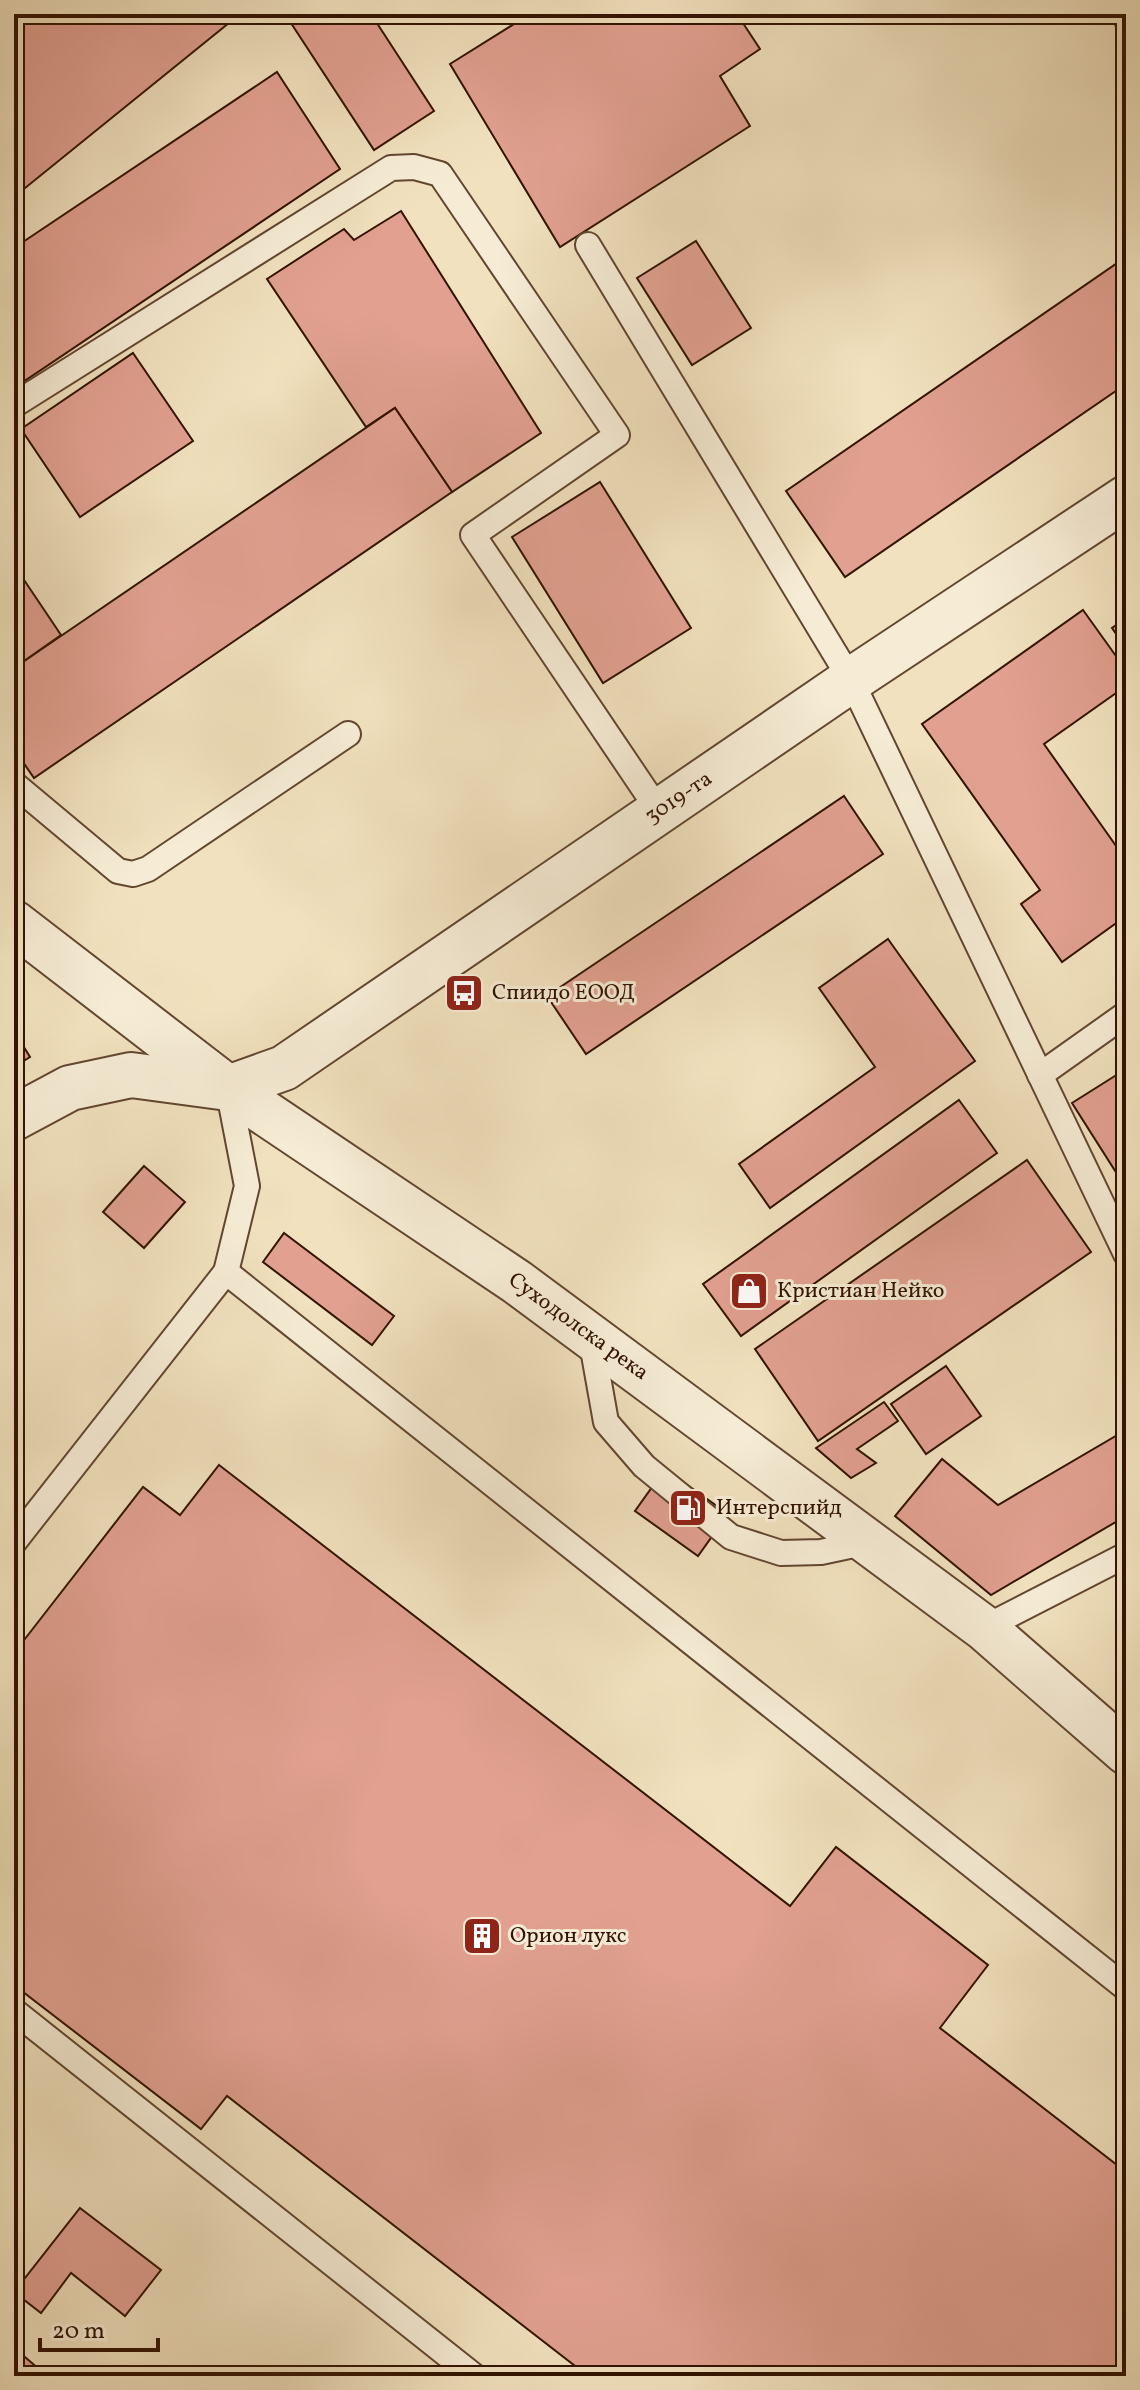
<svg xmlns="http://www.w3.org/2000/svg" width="1140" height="2390" viewBox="0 0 1140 2390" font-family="Vollkorn,serif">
<rect width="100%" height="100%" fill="#f1e1be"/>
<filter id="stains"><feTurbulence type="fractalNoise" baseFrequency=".0025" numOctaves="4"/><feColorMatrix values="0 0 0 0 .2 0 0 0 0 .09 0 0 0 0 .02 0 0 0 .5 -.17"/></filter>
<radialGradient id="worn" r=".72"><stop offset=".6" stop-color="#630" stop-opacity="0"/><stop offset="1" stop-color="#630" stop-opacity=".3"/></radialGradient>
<!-- building -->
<g fill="#e1a090" stroke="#321301" stroke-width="2">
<path d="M23,14H240L14,197V21Z"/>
<path d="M298,14H371L434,111L374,150L289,20Z"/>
<path d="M530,14H737L760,49L720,76L750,126L560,247L450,64Z"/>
<path d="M277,72L340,169L14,388V248Z"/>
<path d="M401,211L541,433L452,492L395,408L366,427L267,279L344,229L354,240Z"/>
<path d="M696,241L751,328L692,365L637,278Z"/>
<path d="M1126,257V384L845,577L786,491Z"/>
<path d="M133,353L193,441L80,517L21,429Z"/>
<path d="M395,408L452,492L34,778L14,749V668Z"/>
<path d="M600,482L691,628L603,683L512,537Z"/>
<path d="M14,565L61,635L14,668Z"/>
<path d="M1083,610L1126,670V686L1044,744L1126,860V916L1062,962L1021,904L1040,890L922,724Z"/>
<path d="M1126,618V648L1112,628Z"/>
<path d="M844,796L883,854L586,1054L547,996Z"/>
<path d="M888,939L975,1061L770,1208L739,1164L875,1067L819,988Z"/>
<path d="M14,1031L30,1057L14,1067Z"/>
<path d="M1126,1069V1188L1072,1103Z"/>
<path d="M959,1100L997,1153L741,1336L703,1284Z"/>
<path d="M1027,1160L1091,1252L818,1441L755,1349Z"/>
<path d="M144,1166L185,1202L144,1248L103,1212Z"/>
<path d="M284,1233L394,1316L372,1345L263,1262Z"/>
<path d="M946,1366L981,1416L926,1454L891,1404Z"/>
<path d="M884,1402L898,1421L857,1449L876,1463L851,1478L816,1448Z"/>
<path d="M1126,1430V1516L991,1595L895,1516L942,1459L998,1505Z"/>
<path d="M219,1465L790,1906L836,1847L988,1965L940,2028L1126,2172V2376H588L227,2096L201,2129L14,1985V1653L143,1487L180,1515Z"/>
<path d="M665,1469L728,1514L698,1556L635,1511Z"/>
<path d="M80,2208L161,2270L125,2316L71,2273L41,2313L14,2292Z"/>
<path d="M18,2351L47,2376H14V2356Z"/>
</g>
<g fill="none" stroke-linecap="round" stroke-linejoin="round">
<!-- service casing -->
<g stroke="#624630" stroke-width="28">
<g id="service">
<path d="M1123,14L1126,18"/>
<path d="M588,245L851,680L1126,1254"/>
<path d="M14,405L391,168L414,167L440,174L617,435L473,535L659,811"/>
<path d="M14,784L118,871L133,874L148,869L348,734"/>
<path d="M1040,1075L1126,1014"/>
<path d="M226,1272L1126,1988"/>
<path d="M591,1338L606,1422L644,1466L731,1537L781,1553L821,1552L868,1542"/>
<path d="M14,1542L226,1272L247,1186L228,1088"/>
<path d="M984,1628L1126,1555"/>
<path d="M14,2011L474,2376"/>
</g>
</g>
<!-- minor casing -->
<g stroke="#624630" stroke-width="48">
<g id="minor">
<path d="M14,923L228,1088L517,1282L984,1628L1126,1752"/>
<path d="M14,1118L70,1088L131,1075L228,1088L284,1068L851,680L1126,498"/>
</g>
</g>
<!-- service -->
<use href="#service" stroke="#f6ecd5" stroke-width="24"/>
<!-- minor -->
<use href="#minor" stroke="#f6ecd5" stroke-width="44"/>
</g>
<!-- icons -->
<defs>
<g id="bus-square" transform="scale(2)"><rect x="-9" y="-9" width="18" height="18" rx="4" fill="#8f2418" stroke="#f6ecd5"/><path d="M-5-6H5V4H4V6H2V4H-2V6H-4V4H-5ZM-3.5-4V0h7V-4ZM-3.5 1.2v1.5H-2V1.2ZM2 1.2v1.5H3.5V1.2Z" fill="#fff"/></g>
<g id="shop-square" transform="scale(2)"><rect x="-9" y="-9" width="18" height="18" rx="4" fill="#8f2418" stroke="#f6ecd5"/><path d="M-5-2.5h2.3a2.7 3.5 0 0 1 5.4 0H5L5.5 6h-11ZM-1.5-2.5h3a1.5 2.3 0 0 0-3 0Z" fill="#fff"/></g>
<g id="fuel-square" transform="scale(2)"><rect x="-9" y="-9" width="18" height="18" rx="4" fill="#8f2418" stroke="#f6ecd5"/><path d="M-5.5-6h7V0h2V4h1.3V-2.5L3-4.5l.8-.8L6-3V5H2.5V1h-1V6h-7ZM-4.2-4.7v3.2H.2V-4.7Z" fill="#fff"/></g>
<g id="building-square" transform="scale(2)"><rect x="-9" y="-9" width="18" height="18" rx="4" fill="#8f2418" stroke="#f6ecd5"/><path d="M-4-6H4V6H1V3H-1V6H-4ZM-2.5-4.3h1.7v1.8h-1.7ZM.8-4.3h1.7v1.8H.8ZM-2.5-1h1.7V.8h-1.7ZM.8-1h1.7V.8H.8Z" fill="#fff"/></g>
</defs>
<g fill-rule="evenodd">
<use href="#bus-square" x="464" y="993"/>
<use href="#shop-square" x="749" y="1291"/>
<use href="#fuel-square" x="688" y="1508"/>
<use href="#building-square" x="482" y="1936"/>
</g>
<g text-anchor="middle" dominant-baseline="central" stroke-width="6" stroke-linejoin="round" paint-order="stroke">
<!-- street labels -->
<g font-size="22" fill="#321301" stroke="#f6ecd5">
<text transform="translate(679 798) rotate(-34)">3019-та</text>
<text transform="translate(578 1327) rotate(36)">Суходолска река</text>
</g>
<!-- poi labels -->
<g font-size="22" fill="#321301" stroke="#f6ecd5" text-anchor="start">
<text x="492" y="993">Спиидо ЕООД</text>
<text x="777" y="1291">Кристиан Нейко</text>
<text x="716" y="1508">Интерспийд</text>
<text x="510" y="1936">Орион лукс</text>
</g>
</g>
<!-- margin -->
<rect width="1140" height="2390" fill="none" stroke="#f1e1be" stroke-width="48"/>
<rect x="16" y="16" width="1108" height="2358" fill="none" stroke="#321301" stroke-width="4"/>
<rect x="24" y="24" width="1092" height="2342" fill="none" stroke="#321301" stroke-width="2"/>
<!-- scale -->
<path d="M40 2338v12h118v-12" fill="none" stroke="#321301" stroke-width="4"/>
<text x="52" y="2338" font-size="24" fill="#321301" stroke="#f6ecd5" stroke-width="6" paint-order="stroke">20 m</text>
<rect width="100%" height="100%" filter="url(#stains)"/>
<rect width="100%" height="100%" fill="url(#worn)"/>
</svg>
